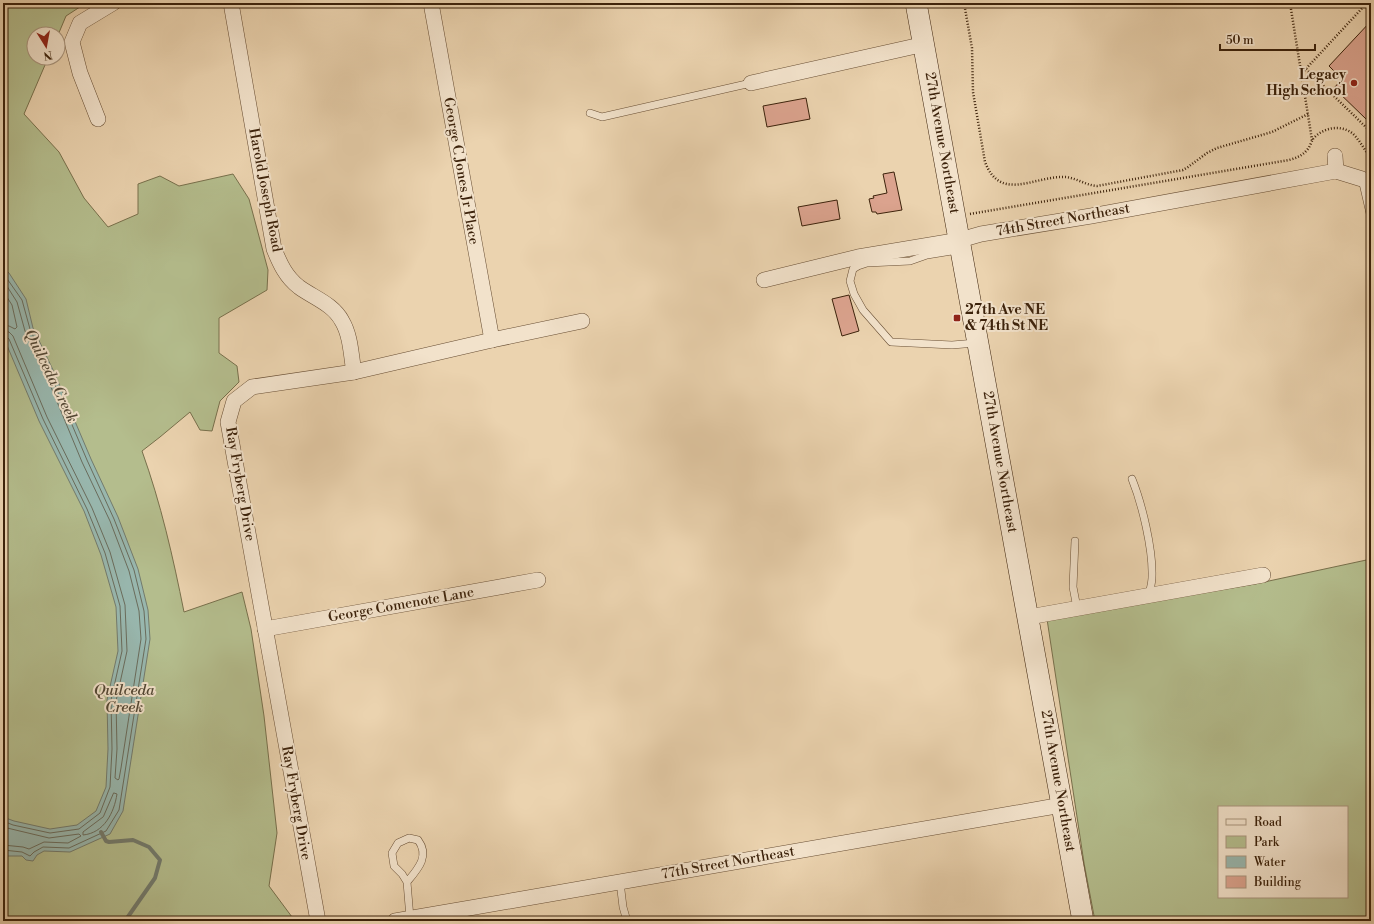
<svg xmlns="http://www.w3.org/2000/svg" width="1374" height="924" viewBox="0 0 1374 924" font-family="'Libre Bodoni',serif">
<rect width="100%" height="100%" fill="#ebd3af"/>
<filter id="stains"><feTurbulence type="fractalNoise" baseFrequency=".005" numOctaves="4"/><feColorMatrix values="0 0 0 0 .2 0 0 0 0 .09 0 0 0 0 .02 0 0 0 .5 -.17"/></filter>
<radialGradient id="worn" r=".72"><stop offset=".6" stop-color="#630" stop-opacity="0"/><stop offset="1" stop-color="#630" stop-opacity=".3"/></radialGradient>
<!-- green -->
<g fill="#b4bd8d" stroke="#78704c" fill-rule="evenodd">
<path d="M3,3H86L66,16L58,35V34H34V58H48L24,114L59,152L84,198L108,227L138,214V184L160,176L179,186L233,174L249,199L268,270L267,290L219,318V353L237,366L239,382L220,401L212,431L200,430L190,412L160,437L142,451C161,504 173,557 184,612L242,592L251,629L264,716L277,833L269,886L292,917L291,921H3Z"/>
<path d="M1371,559V921H1095L1084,863L1047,619L1255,584ZM1219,807H1347V897H1219Z"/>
</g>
<!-- water -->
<path fill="#98b7ae" stroke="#737b6d" d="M3,268L9,273L26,299L33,328L54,372L91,459L118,517L138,569L148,610L150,639L123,811L110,834L70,852L44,851L37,855L33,861L26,860L22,856H8L3,854V817L14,821L50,829L77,825L96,811L106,787L108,749L107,700L118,651L116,607L101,555L84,511L39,421L3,336Z"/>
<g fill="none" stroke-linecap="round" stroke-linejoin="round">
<!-- shore -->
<g stroke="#6a6c5c" stroke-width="1">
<path d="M3,273L22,300L30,329L50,373L87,460L114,519L134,570L144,611L146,639L119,810L106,831L69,848L43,847L34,852L30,856L22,852L3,850"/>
<path d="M3,280L17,302L25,331L46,375L82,462L110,521L129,571L139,611L141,639L121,768L119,779L118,780L115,778L117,749L116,701L127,651L125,605L110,552L92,508L47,417L13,336L9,332L3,331"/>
<path d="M3,291L12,305L17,327L15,329L9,326L3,325"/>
<path d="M3,336H6L9,339L43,419L87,509L105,553L120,606L122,651L111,700L112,749L110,787L100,813L79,829L50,833L13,825L3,821"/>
<path d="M114,793L117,794C114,813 104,833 83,835V832L103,817Z"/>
<path d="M3,827L49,838L79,834L81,836L68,843L44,842L29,849L23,847L3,845"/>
</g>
<!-- stream -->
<path stroke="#737b6d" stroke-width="4" d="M101,832L106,841L109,842L133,840L149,847L160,860L155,878L125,921"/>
</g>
<!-- building -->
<g fill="#dba38e" stroke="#3c220b">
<path d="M1371,21V114L1366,119L1334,88L1342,79L1329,66Z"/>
<path d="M806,98L810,119L767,127L763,106Z"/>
<path d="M894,172L902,210L877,214L876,212H872L869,199L874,198L873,196L887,193L883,174Z"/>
<path d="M837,200L840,219L802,226L798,207Z"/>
<path d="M849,295L859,331L842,336L832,299Z"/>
</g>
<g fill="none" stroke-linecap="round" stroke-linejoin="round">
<!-- lane casing -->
<g stroke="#684e34" stroke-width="8">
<g id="lane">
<path d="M590,113L602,117L751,83"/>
<path d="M1371,178L1362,179L1371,218"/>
<path d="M958,250L927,255L910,261L867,263L858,266L853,269L850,281L854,294L863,310L891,342L952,345L976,343"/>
<path d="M1132,479C1142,504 1153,549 1152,577C1152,583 1150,589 1149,595"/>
<path d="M1075,541L1073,587L1077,608"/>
<path d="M407,882C418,869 430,856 418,840L409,838L398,843L392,853L394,866L402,874L407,882L410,918"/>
<path d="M620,882L623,907L627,921"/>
</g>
</g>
<!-- street casing -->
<g stroke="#684e34" stroke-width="16">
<g id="street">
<path d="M231,3L274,249C280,264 286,277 299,287C314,298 333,304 342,321C351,336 351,356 354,372"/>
<path d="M431,3L492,340"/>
<path d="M751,83L925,44"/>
<path d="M98,119L80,73L72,42L80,23L113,3"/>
<path d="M1335,156L1336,171"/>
<path d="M764,280L858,257L960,240L981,234L1091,216L1336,171L1362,179"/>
<path d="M1029,617L1263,575"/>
<path d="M265,629L538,580"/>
<path d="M318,921L228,422L234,401L252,387L354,372L492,340L582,321"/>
<path d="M395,921L1062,805"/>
</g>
</g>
<!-- secondary casing -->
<g stroke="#3c220b" stroke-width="22">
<path id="secondary" d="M916,3L1083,921"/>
</g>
<!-- path -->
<g stroke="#3c220b" stroke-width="2.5" stroke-dasharray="1 2" stroke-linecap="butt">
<path d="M964,3L972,48L973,92L985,162C1000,201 1031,178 1061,177C1074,176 1084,185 1097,186L1183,170L1188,167L1207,153L1217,148L1272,132L1308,114"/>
<path d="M1290,3L1312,140"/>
<path d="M1306,69L1371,132"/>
<path d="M1302,73L1367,3"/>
<path d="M970,214L1289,160C1296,158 1302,156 1307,150C1310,147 1311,142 1313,139C1322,128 1340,124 1352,133C1360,140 1364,150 1371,158"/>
</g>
<!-- lane -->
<use href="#lane" stroke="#f2e2cb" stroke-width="7"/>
<!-- street -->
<use href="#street" stroke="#f2e2cb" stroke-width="15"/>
<!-- secondary -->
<use href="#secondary" stroke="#f2e2cb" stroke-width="21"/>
</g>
<!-- markers -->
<g fill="#8f2418" stroke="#f2e2cb" stroke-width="1.5">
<circle cx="1354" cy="83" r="4"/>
<rect x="953" y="314" width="8" height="8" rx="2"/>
</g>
<g text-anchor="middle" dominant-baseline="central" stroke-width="4" stroke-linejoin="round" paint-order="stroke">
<!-- poi labels -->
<g font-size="14" font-weight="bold" fill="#3c220b" stroke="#f2e2cb" text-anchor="end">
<text x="1346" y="75">Legacy<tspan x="1346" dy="16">High School</tspan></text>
<text x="965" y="310" text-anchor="start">27th Ave NE<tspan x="965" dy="16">&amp; 74th St NE</tspan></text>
</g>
<!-- street labels -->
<g font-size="14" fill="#3c220b" stroke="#f2e2cb">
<text transform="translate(942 143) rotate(80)">27th Avenue Northeast</text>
<text transform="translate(461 171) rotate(80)">George C Jones Jr Place</text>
<text transform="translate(265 190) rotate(79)">Harold Joseph Road</text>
<text transform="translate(1063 220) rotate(-10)">74th Street Northeast</text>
<text transform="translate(1000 462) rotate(80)">27th Avenue Northeast</text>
<text transform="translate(240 484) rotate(80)">Ray Fryberg Drive</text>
<text transform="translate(401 605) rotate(-10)">George Comenote Lane</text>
<text transform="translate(1058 781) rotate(80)">27th Avenue Northeast</text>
<text transform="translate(296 803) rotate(80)">Ray Fryberg Drive</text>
<text transform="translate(728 863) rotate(-10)">77th Street Northeast</text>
</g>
<!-- water labels -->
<g font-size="15" font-style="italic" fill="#534734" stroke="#f2e2cb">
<text transform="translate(51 376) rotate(64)">Quilceda Creek</text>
<text x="124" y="690">Quilceda<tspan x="124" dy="17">Creek</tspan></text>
</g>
</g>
<!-- margin -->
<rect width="1374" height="924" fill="none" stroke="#ebd3af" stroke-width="16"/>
<rect x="4" y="4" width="1366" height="916" fill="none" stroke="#3c220b" stroke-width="2"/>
<rect x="8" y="8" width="1358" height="908" fill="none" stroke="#3c220b"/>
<!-- legend -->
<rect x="1218" y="806" width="130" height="92" fill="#f2e2cb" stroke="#a9957e"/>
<rect x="1226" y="819" width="20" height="6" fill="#f2e2cb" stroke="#a9957e"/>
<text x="1254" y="826" font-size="12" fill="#3c220b">Road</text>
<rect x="1226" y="836" width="20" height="12" fill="#b4bd8d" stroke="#a9957e"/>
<text x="1254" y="846" font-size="12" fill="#3c220b">Park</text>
<rect x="1226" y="856" width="20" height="12" fill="#98b7ae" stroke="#a9957e"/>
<text x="1254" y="866" font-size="12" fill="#3c220b">Water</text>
<rect x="1226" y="876" width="20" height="12" fill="#dba38e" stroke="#a9957e"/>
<text x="1254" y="886" font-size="12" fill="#3c220b">Building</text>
<!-- north arrow -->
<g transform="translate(46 46) rotate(169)"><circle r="19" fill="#f2e2cb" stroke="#a9957e"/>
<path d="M0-3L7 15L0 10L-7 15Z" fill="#8f2418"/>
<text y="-6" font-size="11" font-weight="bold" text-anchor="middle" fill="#3c220b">N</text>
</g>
<!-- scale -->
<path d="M1220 44v6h95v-6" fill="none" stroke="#3c220b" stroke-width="2"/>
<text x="1226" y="44" font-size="12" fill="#3c220b" stroke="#f2e2cb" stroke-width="3" paint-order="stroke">50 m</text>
<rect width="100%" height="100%" filter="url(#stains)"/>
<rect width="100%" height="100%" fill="url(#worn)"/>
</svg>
